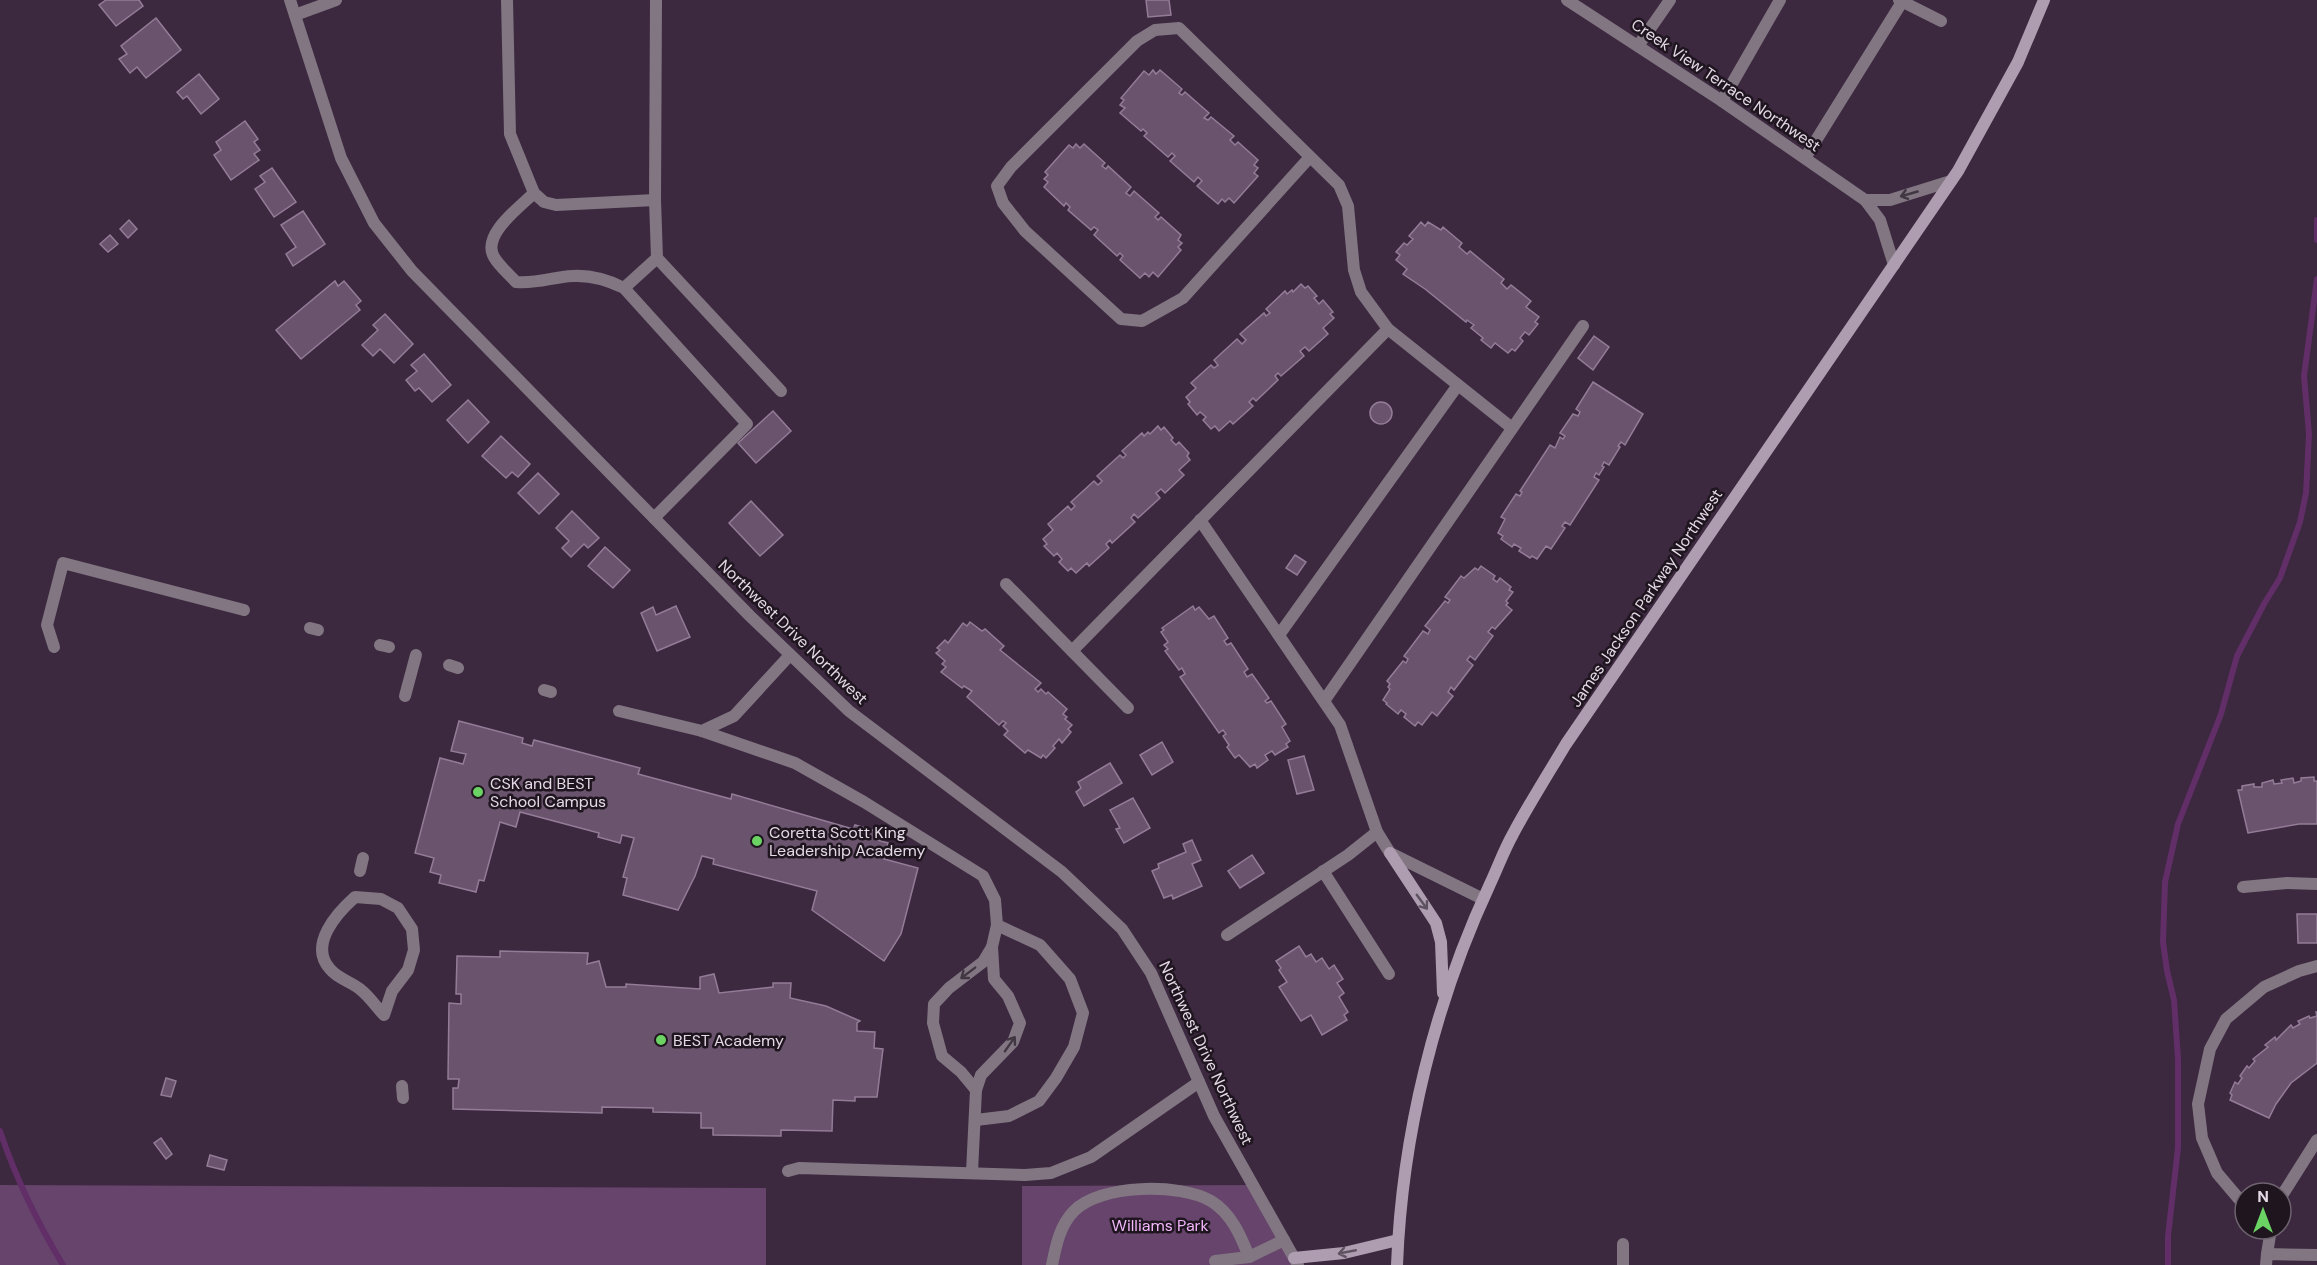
<svg xmlns="http://www.w3.org/2000/svg" width="2317" height="1265" viewBox="0 0 2317 1265" font-family="'DM Sans',sans-serif">
<rect width="100%" height="100%" fill="#3c283f"/>
<!-- green -->
<g fill="#66446b">
<path d="M0,1185L766,1188V1265H0Z"/>
<path d="M1250,1185L1299,1265H1022V1186Z"/>
</g>
<g fill="none" stroke-linecap="round" stroke-linejoin="round">
<!-- stream -->
<g stroke="#612e68" stroke-width="6">
<path d="M2317,220V240"/>
<path d="M0,1131C16,1179 37,1222 63,1265"/>
<path d="M2168,1265V1236L2178,1148V1059L2174,1000L2167,971L2163,942L2165,882L2178,824L2221,714L2237,656L2264,604L2280,578L2300,522L2306,493L2309,434L2304,376L2317,279"/>
</g>
</g>
<!-- building -->
<g fill="#6a546d" stroke="#937c97" stroke-width="1.5">
<path d="M106,0H139L143,6L116,26L99,5Z"/>
<path d="M1146,0H1169L1171,15L1148,17Z"/>
<path d="M156,18L181,50L146,78L137,67L130,73L119,59L127,54L121,46Z"/>
<path d="M1153,70L1156,74L1160,70L1182,89L1179,93L1182,95L1185,92L1209,113L1204,118L1208,120L1211,117L1234,136L1230,140L1235,145L1238,142L1258,160L1254,165L1258,168L1254,173L1258,176L1234,203L1229,198L1225,202L1222,199L1218,204L1197,186L1202,181L1198,177L1194,182L1170,161L1175,156L1172,153L1168,157L1144,136L1147,133L1143,129L1141,131L1120,113L1125,108L1120,105L1124,100L1121,98L1144,71L1149,75Z"/>
<path d="M199,74L219,99L201,114L187,96L183,99L177,92Z"/>
<path d="M245,121L258,139L254,142L260,150L254,154L259,160L231,180L214,155L221,150L216,142Z"/>
<path d="M1076,144L1080,148L1084,144L1105,163L1102,166L1106,169L1108,166L1131,187L1126,193L1130,196L1134,191L1159,213L1155,217L1158,220L1161,217L1181,235L1178,240L1182,243L1178,247L1181,250L1158,277L1153,272L1149,277L1145,273L1140,278L1120,260L1123,256L1120,253L1117,256L1094,235L1098,230L1094,227L1091,230L1068,210L1070,207L1066,203L1064,206L1044,187L1048,182L1044,179L1048,175L1045,172L1069,145L1073,148Z"/>
<path d="M272,168L296,202L274,217L255,189L265,182L260,176Z"/>
<path d="M303,211L325,244L293,266L286,254L296,247L281,225Z"/>
<path d="M129,220L137,229L128,238L120,229Z"/>
<path d="M1421,222L1425,226L1428,222L1441,230L1443,227L1462,243L1459,247L1467,254L1470,251L1504,279L1501,283L1507,289L1511,285L1531,301L1526,307L1539,317L1535,322L1538,324L1529,335L1525,332L1520,338L1523,341L1515,351L1512,349L1508,353L1495,343L1491,348L1481,340L1483,338L1471,328L1474,325L1467,320L1466,322L1425,289L1403,274L1407,269L1396,260L1400,255L1396,252L1404,243L1407,245L1413,239L1409,236Z"/>
<path d="M110,235L118,244L108,252L100,244Z"/>
<path d="M335,281L338,286L344,281L361,301L356,305L360,310L301,359L276,330Z"/>
<path d="M1301,284L1305,288L1308,286L1317,296L1314,298L1319,304L1323,300L1333,312L1330,314L1334,318L1323,328L1328,334L1309,351L1305,347L1300,351L1304,356L1281,376L1278,373L1275,376L1278,380L1256,401L1253,398L1249,402L1253,406L1233,424L1230,421L1219,431L1215,426L1211,429L1203,420L1206,417L1200,412L1197,415L1188,404L1190,402L1186,397L1196,388L1191,383L1211,365L1214,368L1218,365L1214,360L1237,339L1242,344L1246,340L1240,334L1264,313L1266,316L1270,313L1266,309L1285,291L1287,294L1292,290L1293,292Z"/>
<path d="M385,314L413,344L394,363L380,349L373,356L362,345L378,330L373,325Z"/>
<path d="M1594,336L1609,347L1593,370L1578,358Z"/>
<path d="M424,354L451,385L432,402L419,388L415,391L406,380L417,371L411,365Z"/>
<path d="M1593,382L1643,414L1625,445L1621,442L1618,446L1620,447L1609,465L1604,462L1602,466L1604,467L1599,475L1596,473L1594,477L1599,480L1570,525L1565,522L1562,526L1565,528L1551,549L1546,546L1537,559L1532,556L1530,558L1519,551L1521,548L1514,544L1512,547L1501,539L1503,536L1498,533L1505,519L1501,517L1516,494L1520,496L1522,492L1520,491L1550,445L1555,448L1560,437L1563,439L1565,436L1560,433L1573,414L1578,416L1580,412L1576,409Z"/>
<path d="M468,400L489,422L468,443L447,420Z"/>
<circle cx="1381" cy="413" r="11"/>
<path d="M773,411L791,431L756,463L738,443Z"/>
<path d="M1158,426L1161,430L1164,427L1173,438L1171,440L1176,445L1179,442L1189,453L1187,456L1190,460L1179,470L1184,475L1165,493L1161,489L1156,493L1160,498L1138,518L1134,514L1131,518L1135,522L1112,543L1110,540L1106,544L1109,548L1089,566L1087,563L1076,573L1071,568L1068,571L1059,562L1062,559L1057,553L1054,556L1044,546L1047,544L1043,539L1053,530L1048,524L1068,506L1071,510L1075,506L1071,502L1094,481L1098,485L1102,481L1097,476L1120,455L1123,458L1126,455L1122,451L1142,433L1144,436L1148,432L1150,434Z"/>
<path d="M501,436L530,464L518,477L512,472L506,478L482,456Z"/>
<path d="M538,473L559,494L539,514L518,493Z"/>
<path d="M751,501L783,535L760,556L729,523Z"/>
<path d="M572,511L599,538L588,548L584,544L571,557L562,548L569,541L556,528Z"/>
<path d="M605,547L630,570L613,588L588,566Z"/>
<path d="M1295,555L1306,562L1297,575L1286,568Z"/>
<path d="M1481,566L1495,576L1493,579L1497,582L1500,578L1511,587L1509,590L1513,592L1506,601L1508,603L1506,605L1512,610L1495,629L1492,627L1488,632L1493,636L1475,660L1470,656L1467,660L1473,665L1454,690L1451,687L1448,692L1453,696L1437,716L1432,712L1422,725L1418,722L1415,726L1404,717L1406,714L1401,710L1398,714L1386,704L1387,703L1383,700L1390,689L1388,687L1390,684L1387,681L1403,661L1406,663L1408,659L1404,656L1423,631L1428,634L1430,630L1425,626L1445,601L1448,603L1450,600L1445,597L1461,576L1464,578L1475,568L1478,570Z"/>
<path d="M676,606L690,637L657,651L641,613L653,607L656,615Z"/>
<path d="M1193,606L1195,610L1199,607L1209,619L1214,616L1228,638L1224,641L1227,645L1231,643L1248,669L1244,672L1247,677L1252,674L1269,698L1265,701L1267,703L1271,701L1286,724L1282,727L1290,741L1286,744L1288,747L1275,755L1272,751L1265,755L1268,760L1257,768L1255,764L1250,767L1239,755L1235,758L1227,747L1229,745L1223,736L1226,734L1223,730L1219,733L1180,677L1185,674L1182,668L1179,670L1165,651L1168,649L1164,645L1168,642L1161,632L1164,630L1162,628Z"/>
<path d="M970,622L982,631L985,629L1004,646L1000,650L1041,683L1035,689L1038,692L1041,689L1046,694L1048,692L1067,709L1063,714L1067,717L1065,719L1072,725L1068,729L1071,732L1062,743L1059,739L1053,746L1055,748L1046,758L1043,755L1041,758L1028,750L1025,753L1004,735L1008,731L1003,726L1006,723L1003,721L999,725L967,697L972,691L964,686L962,688L941,672L946,667L942,664L945,661L936,653L940,650L937,648L945,640L948,643L963,623L967,626Z"/>
<path d="M459,721L523,738L522,743L532,746L534,740L640,768L638,774L731,799L732,794L853,829L855,825L876,831L874,839L888,843L884,859L918,868L901,934L884,961L812,910L817,891L713,864L714,859L702,856L695,876L678,910L623,895L627,878L623,877L634,838L622,835L620,843L598,837L599,833L520,812L516,827L500,822L484,881L479,880L476,892L439,883L441,875L430,872L434,858L415,853L440,758L463,764L466,754L451,751Z"/>
<path d="M1162,742L1173,762L1152,775L1140,755Z"/>
<path d="M1304,756L1314,790L1297,794L1288,760Z"/>
<path d="M1110,763L1122,783L1084,806L1076,792L1081,788L1078,782Z"/>
<path d="M2314,777V781H2317V824H2299L2248,833L2238,790H2242V786L2254,784V787H2262V783L2273,780L2274,784L2282,783L2281,780L2293,778L2294,783L2301,781V778Z"/>
<path d="M1133,798L1150,828L1124,843L1116,829L1120,828L1110,810Z"/>
<path d="M1192,840L1201,860L1192,864L1202,886L1173,899L1172,895L1164,898L1152,871L1159,868L1158,864L1186,852L1183,844Z"/>
<path d="M1252,855L1264,873L1240,888L1228,871Z"/>
<path d="M2297,914H2317V943H2298Z"/>
<path d="M1299,946L1306,957L1311,954L1316,962L1322,958L1329,969L1334,965L1343,979L1337,983L1344,993L1339,997L1348,1012L1344,1015L1347,1020L1322,1035L1311,1015L1301,1021L1279,987L1287,982L1279,970L1281,968L1276,961Z"/>
<path d="M500,951L588,953L587,964L599,961L606,987H626V984L700,989V977L714,974L719,993L773,987V983H791L790,998L826,1006L860,1021L857,1023V1031L875,1032L874,1048L883,1049L877,1097H855V1101L833,1100L832,1131L781,1130V1136L713,1135V1128H701V1113L653,1112V1108L602,1107V1113L453,1109V1088H458L459,1079H448L449,1003L461,1004V994H456L457,956L500,957Z"/>
<path d="M2316,1012H2317V1063L2291,1083L2276,1104L2269,1118L2230,1100L2232,1095L2230,1093L2235,1082L2238,1084L2242,1078L2240,1076L2247,1066L2249,1068L2255,1061L2253,1059L2268,1047L2265,1045L2275,1037L2276,1040L2291,1025L2293,1028L2300,1024L2298,1021L2309,1016L2310,1018L2317,1016Z"/>
<path d="M166,1078L176,1081L171,1097L161,1095Z"/>
<path d="M161,1138L172,1154L166,1159L154,1143Z"/>
<path d="M210,1155L227,1160L224,1170L207,1166Z"/>
</g>
<g fill="none" stroke-linecap="round" stroke-linejoin="round">
<!-- service -->
<g stroke="#817682" stroke-width="12">
<path d="M507,0L510,134L534,193L544,202L556,205L655,200"/>
<path d="M656,0L655,200L657,258"/>
<path d="M295,15L336,0"/>
<path d="M534,193C520,207 481,235 494,257C499,266 509,274 516,282C538,284 552,277 573,276C591,275 608,280 624,288"/>
<path d="M654,518L747,424L624,288L657,258L781,391"/>
<path d="M310,628L318,630"/>
<path d="M380,645L389,647"/>
<path d="M54,647L47,625L63,563L244,610"/>
<path d="M449,665L458,668"/>
<path d="M544,690L551,692"/>
<path d="M405,696L416,655"/>
<path d="M619,711L702,731L734,716L790,655"/>
<path d="M702,731L795,763L864,802L983,876L995,900L997,925L1040,945L1070,979L1083,1013L1074,1047L1056,1078L1039,1101L1009,1116L976,1120"/>
<path d="M360,871L363,858"/>
<path d="M2243,887L2287,883L2317,884"/>
<path d="M355,897L381,899L398,908L412,929L414,950L408,970L392,991L384,1015C376,1007 370,997 361,990C352,982 338,979 330,969C308,945 337,913 355,897Z"/>
<path d="M402,1086L403,1098"/>
<path d="M976,1090L961,1072L942,1056L933,1023L934,1004L949,988L983,962L992,947L997,925"/>
<path d="M788,1171L799,1168L1025,1175L1051,1173L1091,1157L1199,1082"/>
<path d="M972,1172L976,1090L981,1075L1013,1042L1020,1023L1008,996L994,979L992,947"/>
<path d="M2281,1197L2317,1140"/>
<path d="M2245,1201L2239,1199L2217,1173L2202,1138L2198,1104L2210,1049L2226,1019L2264,987L2299,971L2317,966"/>
<path d="M2267,1254L2271,1229"/>
<path d="M1215,1261L1249,1257L1284,1240"/>
<path d="M1052,1265C1056,1245 1060,1225 1074,1211C1100,1184 1180,1183 1211,1201C1231,1213 1241,1236 1249,1257"/>
</g>
<!-- minor -->
<g stroke="#817682" stroke-width="12">
<path d="M1567,0L1722,101L1865,200L1880,220L1894,265"/>
<path d="M1899,0L1941,21"/>
<path d="M1638,46L1670,0"/>
<path d="M1722,101L1780,0"/>
<path d="M1310,157L1183,298L1142,321L1121,319L1025,231L1003,203L997,186L1011,167L1137,41L1155,30L1179,28L1339,185L1348,206L1354,270L1361,292L1388,329L1512,428"/>
<path d="M1805,158L1902,2"/>
<path d="M1865,200H1890L1951,181"/>
<path d="M1200,520L1340,725L1377,832L1390,853L1483,899"/>
<path d="M1006,584L1128,708"/>
<path d="M1279,635L1458,385"/>
<path d="M1072,651L1388,329"/>
<path d="M1324,701L1583,326"/>
<path d="M1323,871L1389,974"/>
<path d="M1227,935L1348,855L1377,832"/>
<path d="M1623,1244V1265"/>
<path d="M2266,1265L2267,1254L2317,1255"/>
</g>
<!-- tertiary -->
<path stroke="#817682" stroke-width="12" d="M290,0L341,158L374,223L412,271L750,616L849,711L1062,872L1122,929L1151,973L1214,1116L1298,1265"/>
<!-- secondary -->
<g stroke="#ae9db0" stroke-width="12">
<path d="M1390,853L1436,923L1441,942L1443,993"/>
<path d="M1294,1258L1344,1253L1398,1240"/>
<path d="M1397,1265C1402,1134 1435,1002 1490,884C1498,867 1504,850 1513,834C1529,804 1548,774 1566,744L1958,171L2018,62L2044,0"/>
</g>
</g>
<!-- one-way arrows -->
<defs><path id="oneway-shaft" d="M-6 0H5M1.5-3L5.5 0L1.5 3" fill="none" stroke-width="1.6" stroke-linecap="round" stroke-linejoin="round" transform="scale(1.5)"/></defs>
<g stroke="#413742">
<use href="#oneway-shaft" transform="translate(1909 194) rotate(164)"/>
<use href="#oneway-shaft" transform="translate(968 973) rotate(143)"/>
<use href="#oneway-shaft" transform="translate(1010 1044) rotate(-55)"/>
</g>
<g stroke="#5f5260">
<use href="#oneway-shaft" transform="translate(1422 902) rotate(54)"/>
<use href="#oneway-shaft" transform="translate(1347 1252) rotate(169)"/>
</g>
<!-- markers -->
<g fill="#6bd363" stroke="#1e151f" stroke-width="2">
<circle cx="478" cy="792" r="6"/>
<circle cx="757" cy="841" r="6"/>
<circle cx="661" cy="1040" r="6"/>
</g>
<g text-anchor="middle" dominant-baseline="central" stroke-width="5" stroke-linejoin="round" paint-order="stroke">
<!-- street labels -->
<g font-size="16" fill="#e5d8e7" stroke="#1e151f">
<text transform="translate(1726 85) rotate(34)">Creek View Terrace Northwest</text>
<text transform="translate(1646 598) rotate(-56)">James Jackson Parkway Northwest</text>
<text transform="translate(793 632) rotate(44)">Northwest Drive Northwest</text>
<text transform="translate(1206 1053) rotate(65)">Northwest Drive Northwest</text>
</g>
<!-- poi labels -->
<g font-size="16" fill="#e5d8e7" stroke="#1e151f" text-anchor="start">
<text x="490" y="783">CSK and BEST<tspan x="490" dy="18">School Campus</tspan></text>
<text x="769" y="832">Coretta Scott King<tspan x="769" dy="18">Leadership Academy</tspan></text>
<text x="673" y="1040">BEST Academy</text>
</g>
<!-- park labels -->
<g font-size="16" fill="#f2b7fb" stroke="#1e151f">
<text x="1160" y="1225">Williams Park</text>
</g>
</g>
<!-- north arrow -->
<g transform="translate(2263 1211)"><circle r="28" fill="#1e151f" stroke="#6e636f" stroke-width="1.5"/>
<path d="M0-4.5L10 22L0 15L-10 22Z" fill="#6bd363"/>
<text y="-9" font-size="16" font-weight="bold" text-anchor="middle" fill="#e5d8e7">N</text>
</g>
</svg>
